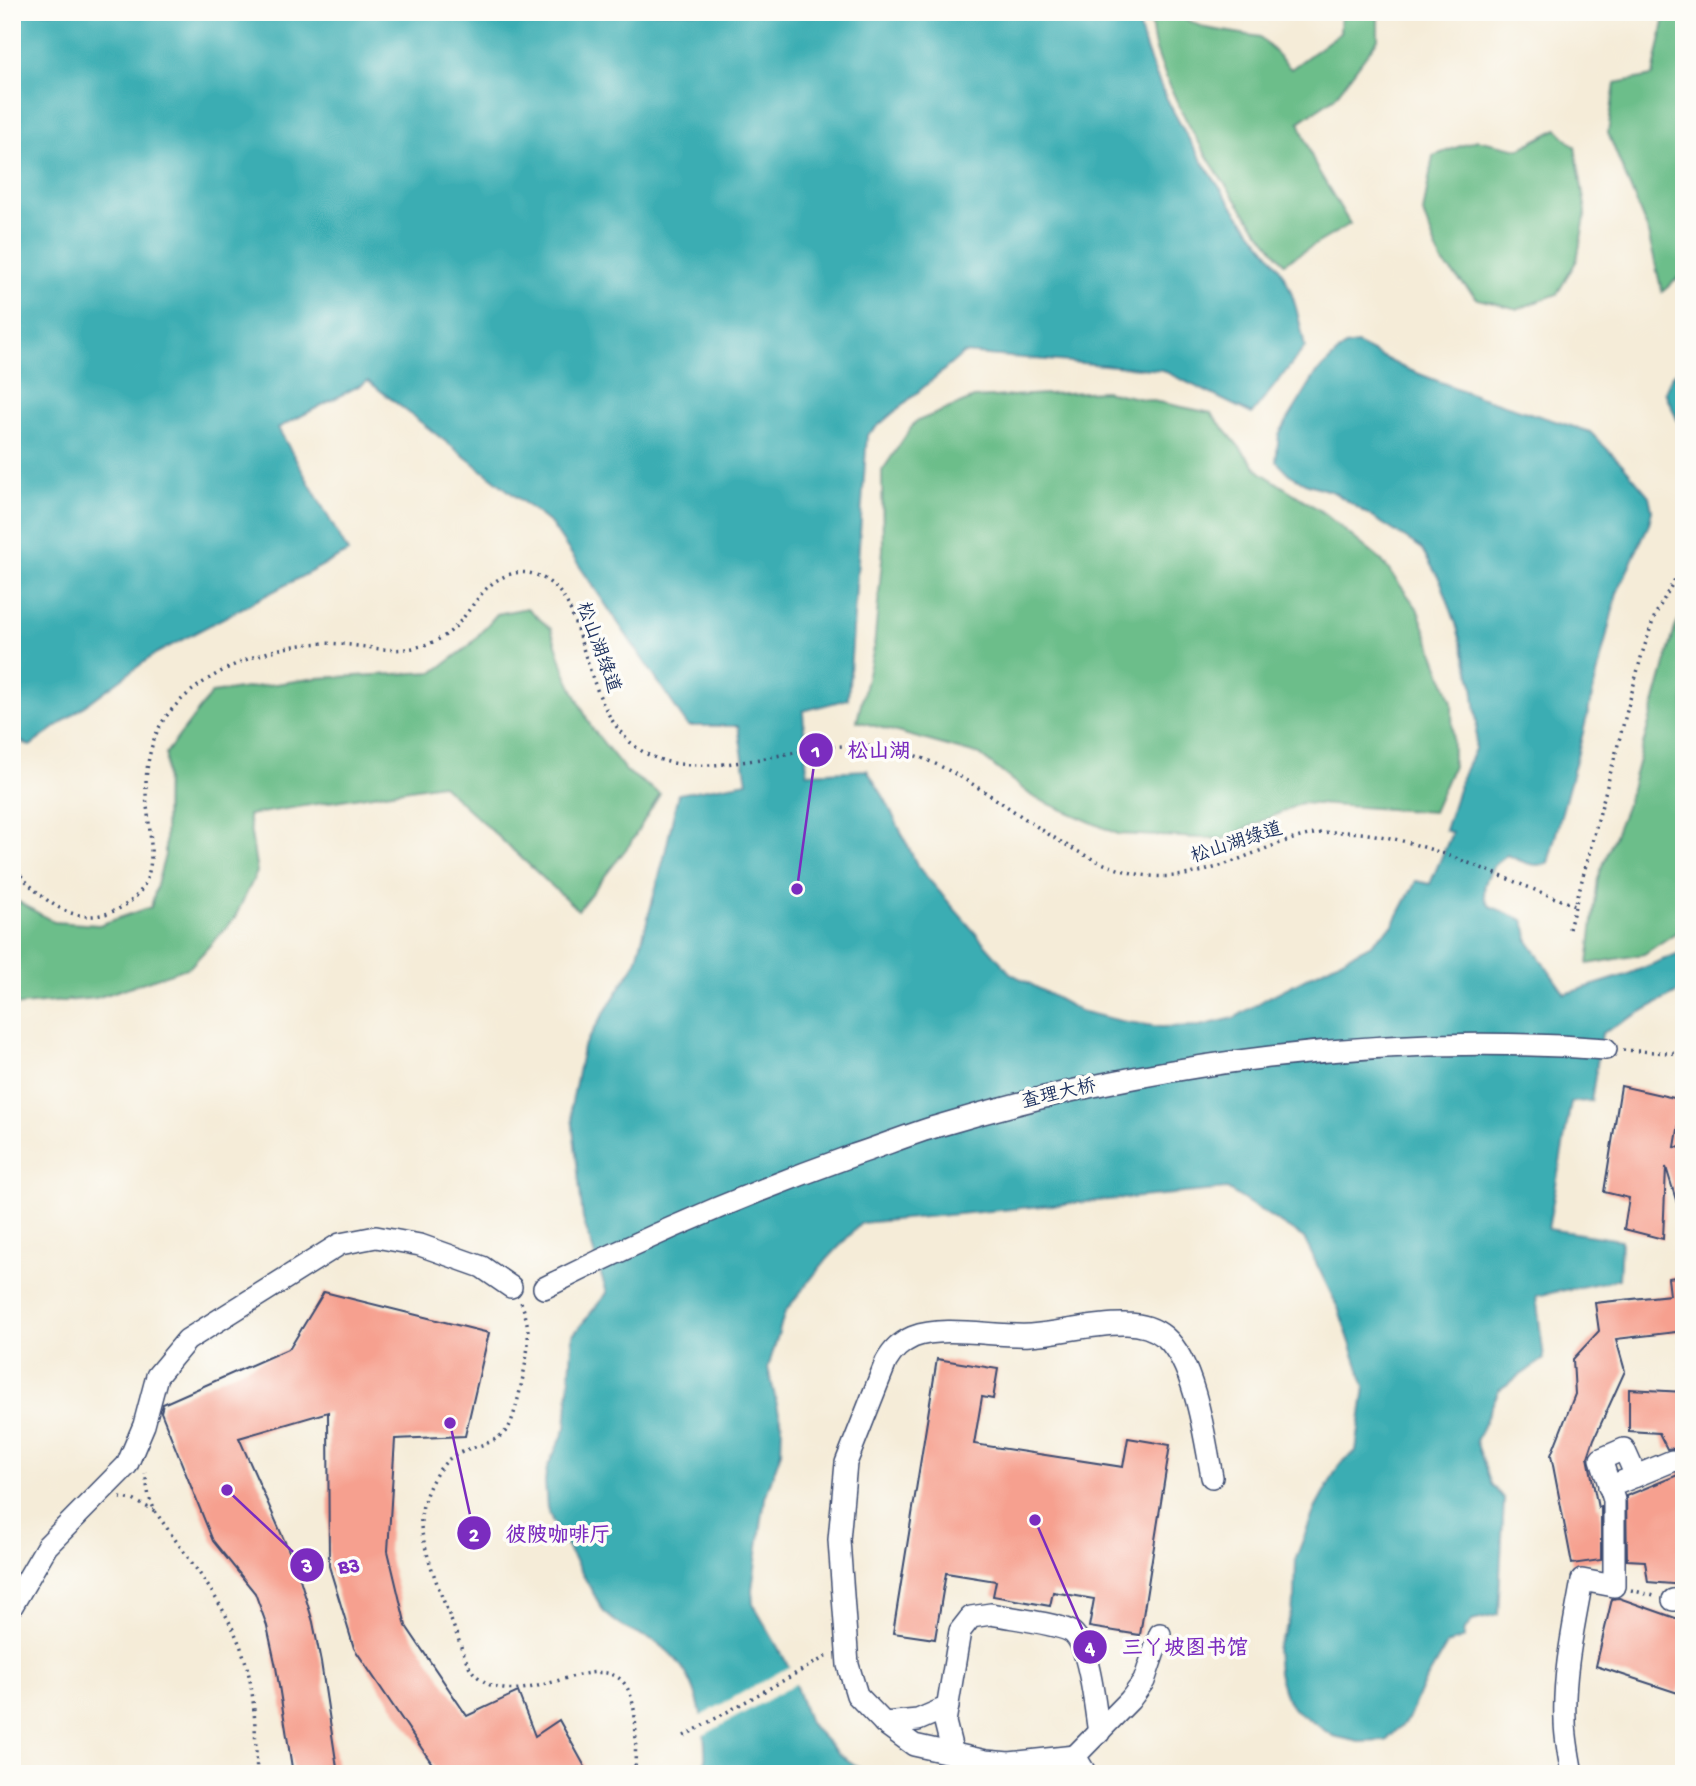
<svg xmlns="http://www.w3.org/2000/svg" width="1696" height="1786" viewBox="0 0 1696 1786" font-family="'Gochi Hand','LXGW WenKai TC',sans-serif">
<rect width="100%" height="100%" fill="#fdfcf7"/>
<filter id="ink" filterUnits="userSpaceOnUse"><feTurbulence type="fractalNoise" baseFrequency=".0143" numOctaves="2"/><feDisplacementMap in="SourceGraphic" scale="14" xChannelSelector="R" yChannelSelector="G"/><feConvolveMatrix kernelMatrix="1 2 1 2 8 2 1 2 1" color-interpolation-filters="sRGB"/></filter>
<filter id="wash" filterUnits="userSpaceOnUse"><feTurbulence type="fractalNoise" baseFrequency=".00686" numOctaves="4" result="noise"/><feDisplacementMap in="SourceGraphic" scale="28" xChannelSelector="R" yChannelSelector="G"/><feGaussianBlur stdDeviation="1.57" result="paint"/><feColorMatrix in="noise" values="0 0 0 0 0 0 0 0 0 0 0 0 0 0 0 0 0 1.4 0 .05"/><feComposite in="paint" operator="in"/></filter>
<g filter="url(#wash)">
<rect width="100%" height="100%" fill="#f5ecd8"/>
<!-- forest -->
<g fill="#6cbe8a" stroke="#447674" stroke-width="2">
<path d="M1150,12H1170L1205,28L1260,37L1291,69L1340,33L1341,12H1378V39L1335,97L1299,122L1315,165L1350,224L1284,263C1232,198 1183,130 1156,50C1152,38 1152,24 1150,12Z"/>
<path d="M1666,12H1684V273L1662,292L1647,229L1608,133L1615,83L1653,76Z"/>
<path d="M1557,129L1575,147L1586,212L1577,260L1557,294L1518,309L1478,299L1441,261L1423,213L1433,156L1477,140L1519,149Z"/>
<path d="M1104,391L1211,413L1260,472L1321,511L1382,561L1417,608L1452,702L1453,766L1433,812L1301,803L1223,839L1118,834L1033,797L980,755L857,721L874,648L883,549L882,471L915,422L974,398Z"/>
<path d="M527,608L551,629L566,675L591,727L626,771L660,794L630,844L578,910L441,784L248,815L257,872L234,919L190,967L96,998L12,1006V898L54,922L99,925L151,907L165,855L166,753L212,693L317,678L434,672L469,646L497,614Z"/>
<path d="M1684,610V927L1644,954L1588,964L1598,878L1626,807L1675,628Z"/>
</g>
<!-- water -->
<g fill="#3badb3" stroke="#2b6e88" stroke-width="2">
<path d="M12,12H1137C1146,76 1199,159 1236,211C1253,234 1273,254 1286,280C1296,301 1300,325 1305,347L1252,414L1162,370L964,353L867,435L848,699L803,711L807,773L867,770L885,799L918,867L1010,973L1080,1011L1121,1021L1161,1027L1200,1026L1234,1018L1269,997L1370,945L1393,925L1416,881L1430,884L1452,833L1445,830L1462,777L1475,749L1477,723L1473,685L1456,624L1441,582L1421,548L1333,492L1305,483L1289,474L1276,461L1279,434L1316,374L1345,346L1357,344L1404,368L1479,397L1590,432L1622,464L1649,496L1652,510L1649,524L1617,593L1578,753L1548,863C1535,869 1519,860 1507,855C1492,864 1475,890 1490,906L1523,920L1527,931L1528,941L1565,994L1626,975L1684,951V989L1602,1033L1591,1101L1571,1102L1548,1229L1621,1240L1619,1279L1536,1296L1544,1359L1499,1390L1476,1441L1491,1484L1504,1499L1498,1615L1472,1621L1463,1632L1465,1638L1447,1644L1421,1689L1408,1719L1386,1741L1359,1742L1333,1736L1294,1709L1285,1696L1278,1673L1276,1648L1288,1624L1295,1598L1296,1558L1315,1509L1339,1465L1356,1451L1365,1387L1339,1310L1304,1238L1227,1189L861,1223L822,1265L785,1312L768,1368L782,1425L781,1452L765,1498L752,1589L753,1604L789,1667L809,1723L839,1754L868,1774H705C707,1725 700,1671 656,1642C649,1637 642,1636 635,1633C623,1628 614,1621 604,1612L553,1522L547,1508L545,1481L547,1468L566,1428L573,1335L607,1293L583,1219L571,1107L583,1047L636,962L664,858L678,794L747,782L738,726H688L551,524L368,381L278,428L348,552L155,654L30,746L12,737Z"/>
<path d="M1684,365V435L1665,392L1672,375Z"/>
</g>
<!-- pier -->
<path fill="#f5ecd8" d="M792,1665L799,1682L702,1736L699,1717Z"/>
<g id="blocks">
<!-- building -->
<g fill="#f6a08f">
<path d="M1621,1086L1683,1100L1675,1147L1684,1148V1212L1680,1213L1666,1167L1663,1239L1624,1229L1629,1198L1604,1192Z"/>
<path d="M1684,1276V1331L1616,1339L1625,1371L1594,1439L1588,1457L1598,1508L1601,1506V1560L1572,1564L1551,1455L1575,1394L1573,1359L1599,1331L1595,1303L1670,1295L1668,1278Z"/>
<path d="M324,1292L489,1333L465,1436L395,1439L388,1551L406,1626L467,1716L518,1692L535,1736L559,1720L589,1774H439L354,1648L329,1566L328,1412L239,1438L297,1569L313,1622L321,1662L338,1774H293L276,1667L267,1626L255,1593L213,1541L161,1412L163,1404L290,1348Z"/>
<path d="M937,1359L998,1369L993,1399L982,1397L974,1444L1123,1467L1128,1438L1170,1445L1140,1635L1089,1627L1094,1599L1053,1592L1050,1606L993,1596L996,1581L946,1573L935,1639L893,1633Z"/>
<path d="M1629,1389L1684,1392V1455L1674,1448L1667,1449L1659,1433L1629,1431Z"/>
<path d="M1684,1466V1585L1648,1582L1645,1561L1627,1560L1626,1496L1678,1475L1677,1473Z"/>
<path d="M1619,1598L1684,1621V1679L1678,1693L1596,1666L1612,1599Z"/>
</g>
</g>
</g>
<g filter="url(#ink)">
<use href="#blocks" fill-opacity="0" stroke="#3c4b70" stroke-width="2"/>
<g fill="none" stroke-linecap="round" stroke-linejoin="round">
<!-- minor casing -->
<g stroke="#3c4b70" stroke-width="24">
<g id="minor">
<path d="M544,1288C645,1237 748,1193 854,1155C882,1146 910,1134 938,1126C1149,1062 1386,1032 1606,1049"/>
<path d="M1636,1476L1672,1461"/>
<path d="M1673,1600L1684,1599"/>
<path d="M12,1606L47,1546L127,1465L144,1425L157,1376L187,1340L340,1244L376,1237L420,1245L482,1267L511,1287"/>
<path d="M884,1723L918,1720L948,1707"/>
<path d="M953,1754L945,1722L960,1631L971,1617L991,1614C1010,1618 1054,1623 1070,1631C1090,1642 1095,1710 1099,1733"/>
<path d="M1075,1756L1009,1763L986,1761L914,1745L884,1723L857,1695L848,1665L839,1540L846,1463L886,1362C893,1350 900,1343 913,1337C945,1325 996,1337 1030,1335C1062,1333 1093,1323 1126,1324C1141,1324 1153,1327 1165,1337C1195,1363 1205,1439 1212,1477"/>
<path d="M1086,1774L1075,1756L1130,1700L1144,1681L1160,1634"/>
<path d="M1572,1774C1569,1756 1565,1738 1565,1720C1563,1673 1574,1626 1582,1580L1614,1586V1500L1601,1459L1624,1449L1636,1476L1609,1487"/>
</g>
</g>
<!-- path -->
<g stroke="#3c4b70" stroke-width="3.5" stroke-dasharray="2 5" stroke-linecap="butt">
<path d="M12,865C39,898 75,932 120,908C166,884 148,834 146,793C145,769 151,737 165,718C200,670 282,638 340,644C377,647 401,657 437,640C468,626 475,586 508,575C534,565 560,585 570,609C595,675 602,763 693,765C767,768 832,730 907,753C991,778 1065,868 1151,876C1219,882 1269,835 1332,832C1411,829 1501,880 1575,905"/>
<path d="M1569,929L1642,654L1655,615L1684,563"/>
<path d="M1623,1050L1684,1054"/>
<path d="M521,1302C526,1315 529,1328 528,1343C528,1357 515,1421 507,1430C491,1446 479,1444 460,1452C435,1463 416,1507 422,1533C429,1567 444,1601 456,1633C461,1645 465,1662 473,1672C476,1676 482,1680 485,1682C531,1713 614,1633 632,1700C638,1722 635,1750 635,1774"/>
<path d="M120,1498L133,1500L155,1511L149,1497L145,1473"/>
<path d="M155,1511C188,1560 232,1609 247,1667C256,1701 255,1738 257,1774"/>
<path d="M1631,1590L1654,1596"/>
<path d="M684,1736L829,1655"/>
</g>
<!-- minor -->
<use href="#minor" stroke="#fff" stroke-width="21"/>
</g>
</g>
<g text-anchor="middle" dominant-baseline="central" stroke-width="7" stroke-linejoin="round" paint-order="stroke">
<!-- street labels -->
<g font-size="19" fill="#1b2f5e" stroke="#fdfcf7">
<text transform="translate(597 648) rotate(70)">松山湖绿道</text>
<text transform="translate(1237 844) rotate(-18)">松山湖绿道</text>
<text transform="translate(1059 1095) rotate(-13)">查理大桥</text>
</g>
</g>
<!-- callouts -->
<path fill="none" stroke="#7b2cbf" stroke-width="2.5" d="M797 889L816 750M450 1423L474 1533M227 1490L307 1565M1035 1520L1090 1647"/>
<g fill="#7b2cbf" stroke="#fdfcf7" stroke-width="2.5">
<circle cx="797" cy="889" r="7"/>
<circle cx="450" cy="1423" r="7"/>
<circle cx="227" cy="1490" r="7"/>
<circle cx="1035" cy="1520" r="7"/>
<circle cx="816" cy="750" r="18"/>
<circle cx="474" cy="1533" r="18"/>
<circle cx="307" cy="1565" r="18"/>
<circle cx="1090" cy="1647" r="18"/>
</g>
<g font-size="21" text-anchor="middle" font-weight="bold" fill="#fff">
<text x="816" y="757">1</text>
<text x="474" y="1541">2</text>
<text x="307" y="1572">3</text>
<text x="1090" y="1654">4</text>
</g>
<g font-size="21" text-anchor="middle" font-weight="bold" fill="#7b2cbf" stroke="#fdfcf7" stroke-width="7" stroke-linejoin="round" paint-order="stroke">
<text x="879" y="757">松山湖</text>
<text x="558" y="1541">彼陂咖啡厅</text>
<text x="349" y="1572">B3</text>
<text x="1185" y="1654">三丫坡图书馆</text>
</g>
<!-- margin -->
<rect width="1696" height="1786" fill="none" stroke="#fdfcf7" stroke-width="42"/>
</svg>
